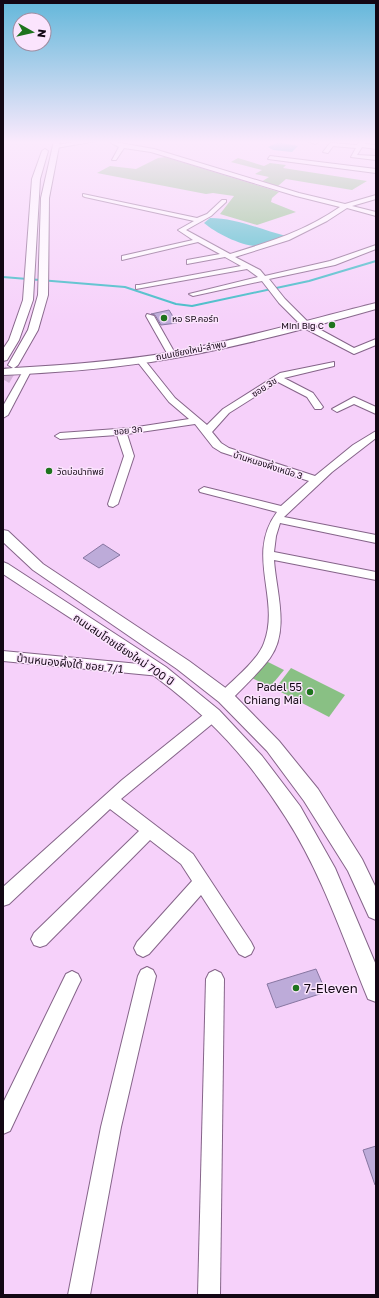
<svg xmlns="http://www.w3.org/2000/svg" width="379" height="1298" viewBox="0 0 379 1298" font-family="'Golos Text','Noto Sans Thai',sans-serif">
<rect width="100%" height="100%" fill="#f6d1fa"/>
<!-- green -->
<g fill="#89c084">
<path d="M165,157L279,192L272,198L271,202L296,212L257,225L220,214L234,196L213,193L206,194L97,173L110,166L136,169L158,158Z"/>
<path d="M238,158L264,166L270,163L286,165L283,168L367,181L352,190L286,179L278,186L261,182L269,177L255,174L262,170L231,162Z"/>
<path d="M266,661L284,670L270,687L252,678Z"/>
<path d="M291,668L345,695L329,717L275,689Z"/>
</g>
<!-- water -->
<g fill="#3dbbc5">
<path d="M278,142L298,146L292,152L273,150L268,147Z"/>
<path d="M210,218C236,218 262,230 286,236C279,239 270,245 262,246C245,248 217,234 204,223Z"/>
</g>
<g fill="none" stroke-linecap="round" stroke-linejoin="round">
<!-- stream -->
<path stroke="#3dbbc5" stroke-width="2" d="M3,277L125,287L176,304L192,306L309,281L376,261"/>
</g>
<!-- building -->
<g fill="#bdabd9" stroke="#8776a1">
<path d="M169,310L177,323L161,325L155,315L151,314Z"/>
<path d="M103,544L120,555L99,568L83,558Z"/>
<path d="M316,969L326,992L276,1008L267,984Z"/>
<path d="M376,1146V1184L375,1185L363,1150Z"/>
</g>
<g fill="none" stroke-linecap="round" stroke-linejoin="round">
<!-- major-tunnel -->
<path stroke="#d4b3d8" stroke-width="12" stroke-dasharray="12 6" stroke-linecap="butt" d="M4,380L13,365"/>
<!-- minor casing -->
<g stroke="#856489" stroke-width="2">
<g id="minor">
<path d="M78,141H96L56,148L53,146Z"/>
<path d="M108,141L154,149L299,193L345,204L376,195V199L352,206L376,212V216L347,208L327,221L289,240L235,257L260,270L265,276L330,261L376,245V249L335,265L269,279L285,299L310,324L354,348L376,339V345L354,354L304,328L279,303L262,281L193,296L189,294L258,277L247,269L136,289V285H139L241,266L225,257L187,264V260L220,254L198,242L122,260V256L193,240L178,230L194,221L85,197L83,196V194L197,218L207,214L222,200H226V202L211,216L186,230L230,254C272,241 303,232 340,207L296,196L151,152L124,148L116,160H112L119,147Z"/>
<path d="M308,141H317L318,142L315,144Z"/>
<path d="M361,141H366L365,144L376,145V149L362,147L357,155L376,156V160L351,157L356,148L333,146L328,153L323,152L330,143L357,145Z"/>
<path d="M270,156L376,169V173L268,159Z"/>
<path d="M147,314L154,316L176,355L175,357L172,358L168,355L146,316Z"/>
<path d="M140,357L143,358L175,398L207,425L223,409L280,373L334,362V366L284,378L313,393L323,407L321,409H315L307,397L278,382L229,413L212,432L221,443L229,448L315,476L353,445L376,431V438L332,472L284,517L376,535V543L280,523L276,536L274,552L376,572V580L274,560C276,591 290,630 270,658C258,674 243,687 230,701L225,702L220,701L218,697L220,693C234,679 258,660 264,643C281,599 245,555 277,512L200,492L199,490L204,487L281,506L309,481L221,452L213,447L195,424L127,434L134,456L118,504L113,507L109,506L108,504L124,456L117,435L60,439L55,436L60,433L131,428L189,419L169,402L136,360Z"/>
<path d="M27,368L31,371L8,415L3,418V406L23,371Z"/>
<path d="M354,397L376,407V414L354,404L337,412L332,409Z"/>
<path d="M3,651L160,666L165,667L167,671L165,675L160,676L3,661Z"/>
<path d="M213,710L218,711L220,715L218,719L121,799L193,854L251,942L254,948L251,954L245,957L239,954L201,895L149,954L143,957L137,954L134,948L137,942L192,881L181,864L150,840L46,945L40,947L34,945L31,939L34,933L139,831L110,809L9,904L3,906V887L122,780L208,711Z"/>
<path d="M147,967L153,970L156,976L121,1127L90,1295H68L101,1127L138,976L141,970Z"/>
<path d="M215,970L221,973L224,979L220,1295H198L206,979L209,973Z"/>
<path d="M72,971L78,974L81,980L78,986L10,1131L3,1134V1103L66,974Z"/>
</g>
</g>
<!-- major casing -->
<g stroke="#856489" stroke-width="2">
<g id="major">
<path d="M54,141H60L49,198L48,295L38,330L18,365L14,368C67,365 120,361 173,352C242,339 308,320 376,303V309C302,330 227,350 151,362C102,369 53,373 3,375V369L13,368L8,365L28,330L38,295L41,198Z"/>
<path d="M45,149L48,151L40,179L33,300L19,340L7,360L3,361V349L9,340L23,300L32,179L42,151Z"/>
<path d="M3,530L8,531L43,564L189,661L231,692L279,741L318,789L362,859L376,888V920L369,917L348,871L304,801L267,751L219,702L177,669L33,570L3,542Z"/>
<path d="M3,562L8,564L166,667L219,710L262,756L300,806L335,868L376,965V1002L368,999C343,938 322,874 286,818C264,783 237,748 206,719C146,663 72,620 3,574Z"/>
</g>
</g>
<!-- minor -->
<use href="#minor" fill="#fff" fill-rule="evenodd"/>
<!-- major -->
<use href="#major" fill="#fff" fill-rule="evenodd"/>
</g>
<!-- sky -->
<linearGradient id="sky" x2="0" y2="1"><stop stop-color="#63b7da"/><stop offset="0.44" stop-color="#fbeafd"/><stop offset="1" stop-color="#fbeafd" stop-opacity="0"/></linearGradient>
<rect width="379" height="323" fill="url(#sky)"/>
<!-- markers -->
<g fill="#1e731d" stroke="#fbe4fd" stroke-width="1.5">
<circle cx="164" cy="318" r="4"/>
<circle cx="332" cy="325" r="4"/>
<circle cx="49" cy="471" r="4"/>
<circle cx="310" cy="692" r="4"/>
<circle cx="296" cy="988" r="4"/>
</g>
<g text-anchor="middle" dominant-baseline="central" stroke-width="3" stroke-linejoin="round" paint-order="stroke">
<!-- far-poi labels -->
<g font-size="9" fill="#130714" stroke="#fbe4fd" text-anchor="start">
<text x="172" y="318">หอ SP.คอร์ท</text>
<text x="324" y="325" text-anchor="end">Mini Big C</text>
<text x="57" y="471">วัดบ่อนำทิพย์</text>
</g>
<!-- far-street labels -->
<g font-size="9" fill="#130714" stroke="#fbe4fd">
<text transform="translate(191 350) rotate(-11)">ถนนเชียงใหม่-ลำพูน</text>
<text transform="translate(264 387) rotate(-33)">ซอย 3ข</text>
<text transform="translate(128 430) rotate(-6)">ซอย 3ก</text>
<text transform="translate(268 465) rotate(18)">บ้านหนองผึ้งเหนือ 3</text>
</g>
<!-- street labels -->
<g font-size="11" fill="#130714" stroke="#fbe4fd">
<text transform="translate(124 649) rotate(34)">ถนนสมโภชเชียงใหม่ 700 ปี</text>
<text transform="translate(70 663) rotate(6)">บ้านหนองผึ้งใต้ ซอย 7/1</text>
</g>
<!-- poi labels -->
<g font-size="11" fill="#130714" stroke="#fbe4fd" text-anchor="end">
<text x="302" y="686">Padel 55<tspan x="302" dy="13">Chiang Mai</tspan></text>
</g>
<!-- near-poi labels -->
<g font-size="13" fill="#130714" stroke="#fbe4fd" text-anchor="start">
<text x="304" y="988">7-Eleven</text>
</g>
</g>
<!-- border -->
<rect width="379" height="1298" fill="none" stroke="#130714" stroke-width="8"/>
<!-- north arrow -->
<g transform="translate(32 32) rotate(98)"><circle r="19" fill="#fbe4fd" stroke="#9e8ca0"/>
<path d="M0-3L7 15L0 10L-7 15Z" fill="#1e731d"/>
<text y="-6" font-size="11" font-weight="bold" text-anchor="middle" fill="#130714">N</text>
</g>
</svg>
